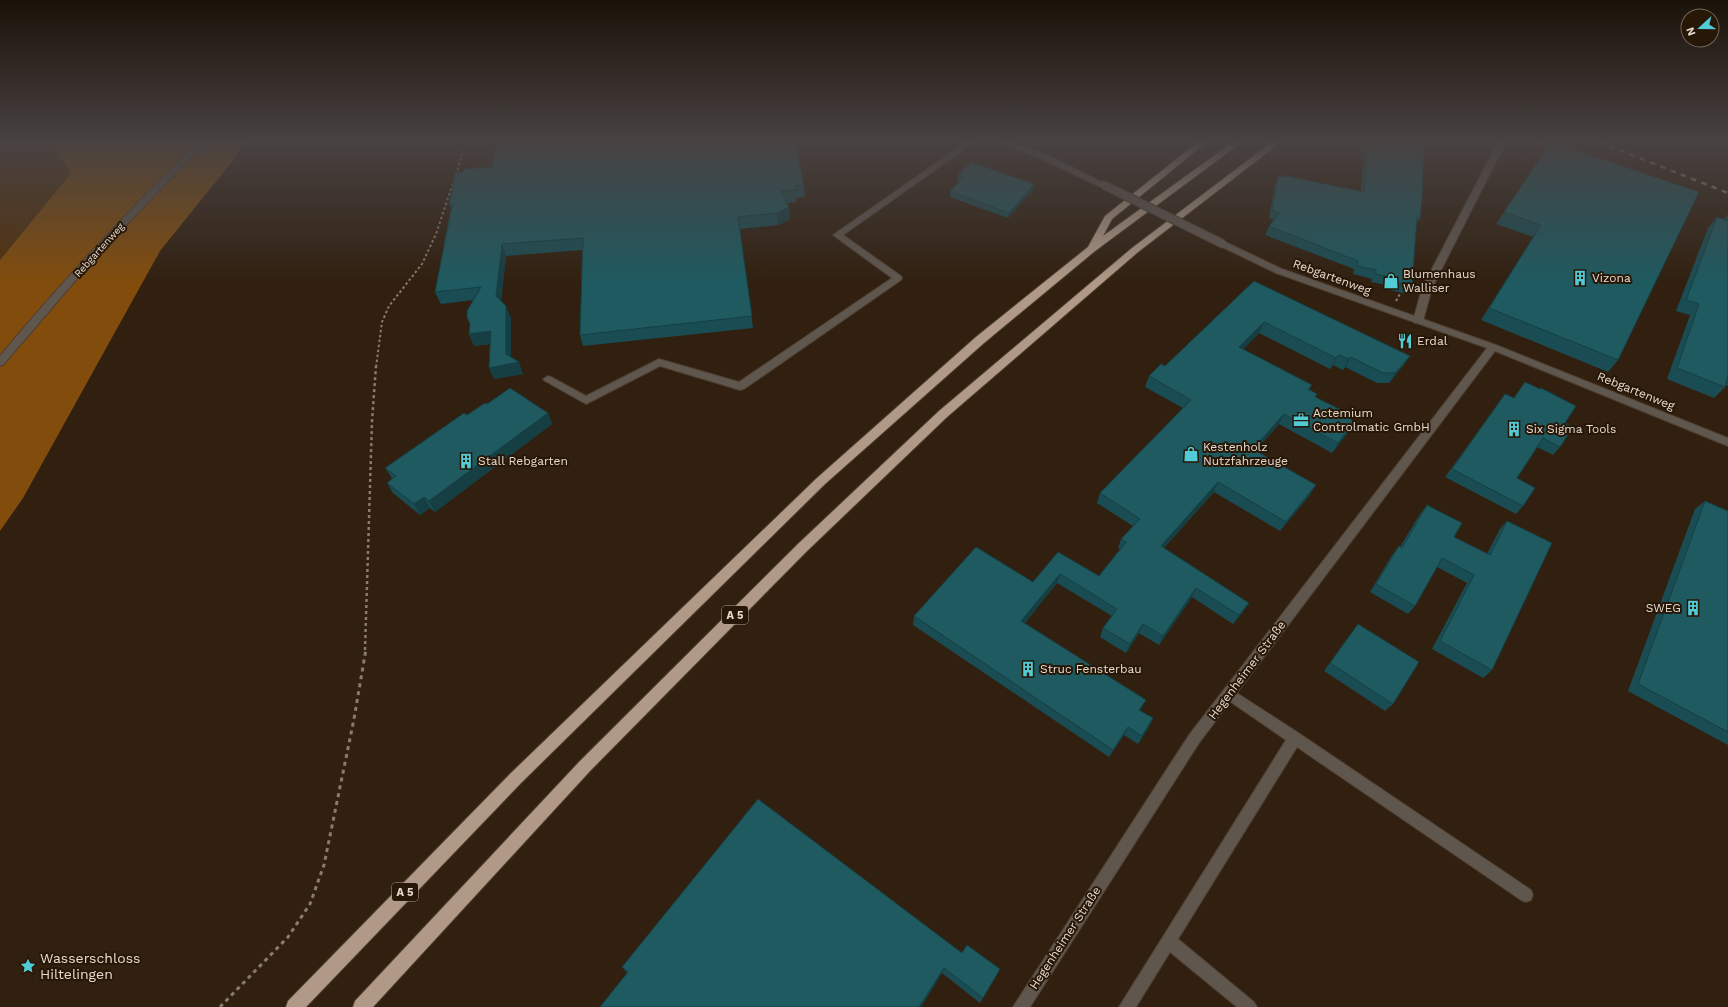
<svg xmlns="http://www.w3.org/2000/svg" width="1728" height="1007" viewBox="0 0 1728 1007" font-family="'Work Sans',sans-serif">
<rect width="100%" height="100%" fill="#312010"/>
<!-- green -->
<path fill="#53310c" d="M0,142H49L71,173L0,260Z"/>
<!-- forest -->
<path fill="#824d0c" d="M49,142H245L230,164L160,251L23,498L0,531V260L71,173Z"/>
<g fill="none" stroke-linecap="round" stroke-linejoin="round">
<!-- service casing -->
<g stroke="#4e3e2f" stroke-width="2">
<g id="service">
<path d="M966,142H975L843,235L901,276L902,278L901,280L744,389L740,390L660,366L586,404L545,381L543,379L548,376L551,377L586,396L659,359L739,382L892,278L833,235Z"/>
<path d="M1498,142H1506L1432,288L1423,321L1421,323H1415L1413,321L1422,288Z"/>
<path d="M1532,142H1543L1566,151L1565,153H1559Z"/>
<path d="M1229,688L1300,734L1531,890L1533,895L1531,900L1526,902L1521,900L1297,747L1178,939L1254,1002L1257,1007H1237L1170,952L1136,1007H1119L1286,740L1225,698L1223,694L1225,690Z"/>
</g>
</g>
<!-- minor casing -->
<g stroke="#4e3e2f" stroke-width="2">
<g id="minor">
<path d="M198,142H206L101,251L3,365L0,366V356C62,281 128,211 198,142Z"/>
<path d="M1000,142H1011L1045,154L1108,185L1107,187H1101L1039,158Z"/>
<path d="M1223,241L1282,269L1496,345L1728,438V446L1495,351L1199,743L1030,1007H1013L1189,735L1487,348L1276,273L1220,246L1219,244Z"/>
</g>
</g>
<!-- motorway casing -->
<g stroke="#4e3e2f" stroke-width="2">
<g id="motorway">
<path d="M1198,142H1207L1112,219L1103,236L1233,142H1242L1095,251L984,343L825,484L521,783L306,1007H286L288,1001L511,773L817,478L976,337L1088,247L1105,216Z"/>
<path d="M1272,142H1281L1138,252L947,417L806,552L590,771L373,1007H353L355,1001L580,761L798,544L939,411L1132,248Z"/>
</g>
</g>
<!-- path-far2 -->
<g stroke="#897b6d" stroke-width="2" stroke-dasharray="2.5 2.5" stroke-linecap="butt">
<path d="M456,175L466,142"/>
<path d="M1396,301L1401,292"/>
<path d="M376,367L382,322L389,306L422,264L436,234L454,180"/>
</g>
<!-- path-far1 -->
<path stroke="#897b6d" stroke-width="2.5" stroke-dasharray="3 3" stroke-linecap="butt" d="M365,650L372,421L376,366"/>
<!-- path -->
<path stroke="#897b6d" stroke-width="3" stroke-dasharray="4 4" stroke-linecap="butt" d="M220,1007L288,937L310,904L324,865L354,719L366,649"/>
<!-- service -->
<use href="#service" fill="#5f564e" fill-rule="evenodd"/>
<!-- minor -->
<use href="#minor" fill="#5f564e" fill-rule="evenodd"/>
<!-- motorway -->
<use href="#motorway" fill="#b09a87" fill-rule="evenodd"/>
<!-- rail -->
<path stroke="#948679" stroke-width="2.5" stroke-dasharray="5.5 5.5" stroke-linecap="butt" d="M1599,142L1728,193"/>
<!-- minor-bridge casing -->
<g stroke="#4e3e2f" stroke-width="10" stroke-linecap="butt">
<path id="minor-bridge" d="M1104,185L1223,244"/>
</g>
<!-- minor-bridge -->
<use href="#minor-bridge" stroke="#5f564e" stroke-width="8"/>
</g>
<!-- wall -->
<g fill="#1a4d53">
<path d="M1365,142H1424L1420,218L1416,225L1412,286L1408,294L1390,290L1391,286L1371,282L1372,279L1353,274L1354,269L1265,235L1269,226L1274,220L1269,218L1275,185L1278,177L1361,191Z"/>
<path d="M1551,142L1618,360L1608,372L1481,320L1533,237L1496,224L1504,212Z"/>
<path d="M958,175L1033,190L1008,218L950,197V191L960,182L957,181Z"/>
<path d="M804,185L805,197L796,198V202L787,203L789,207L790,219L778,225L740,229L753,328L583,346L580,335L582,250L506,256L501,301L511,318V357L523,374L494,379L489,368L490,344L474,346L469,334L473,300L441,304L435,292L451,208L449,205Z"/>
<path d="M1728,214V386L1725,385V387L1714,398L1667,379L1690,315L1676,311L1708,228L1717,217L1724,219Z"/>
<path d="M1254,281L1410,356L1403,366L1389,383H1377L1345,367L1343,370L1333,365L1330,369L1259,333L1243,349L1312,385L1309,390L1316,397L1353,423L1347,434L1332,453L1279,424L1255,451L1310,495L1280,531L1214,492L1164,548L1243,612L1233,624L1192,597L1159,645L1139,633L1126,653L1100,637L1103,628L1112,616L1057,583L1025,623L1146,700L1140,710L1149,727L1138,744L1124,735L1109,757L913,625L914,616L1033,582L1058,552L1099,576L1120,549L1118,548L1121,539L1133,526L1097,503L1100,493L1183,408L1145,387L1149,376L1165,366Z"/>
<path d="M1505,394L1565,423L1560,447L1553,455L1537,447L1517,478L1523,506L1516,514L1445,477Z"/>
<path d="M487,404L548,413L552,424L435,512L430,508L420,515L393,493L387,483L392,478L385,468L467,415Z"/>
<path d="M1705,501L1728,511V745L1628,691L1695,509Z"/>
<path d="M1427,505L1454,537L1487,554L1500,529L1507,521L1492,670L1483,678L1432,649L1467,583L1437,567L1415,606L1408,614L1370,592L1392,555L1399,546L1400,547L1420,514Z"/>
<path d="M1358,624L1393,704L1385,711L1324,671L1352,632Z"/>
<path d="M962,953L997,975L980,1003L942,973L921,1007H600L627,973L622,967Z"/>
</g>
<!-- shaded-wall -->
<g fill="#153f43">
<path d="M1034,184L1033,190L1008,218L1009,213Z"/>
<path d="M789,207L790,219L778,225L777,213Z"/>
<path d="M502,244L506,256L500,307L496,296Z"/>
<path d="M506,306L511,318V363L519,362L523,374L494,379L489,368L506,354Z"/>
<path d="M1264,322L1259,333L1235,358L1239,347Z"/>
<path d="M491,331L496,343L474,346L469,334Z"/>
<path d="M1339,355L1333,365L1330,369L1336,358Z"/>
<path d="M1410,356L1403,366L1389,383L1395,373Z"/>
<path d="M1351,357L1345,367L1343,370L1348,359Z"/>
<path d="M548,413L552,424L435,512L429,501Z"/>
<path d="M1284,414L1279,424L1248,459L1253,449Z"/>
<path d="M1353,423L1347,434L1332,453L1338,443Z"/>
<path d="M1218,482L1214,492L1157,555L1161,546Z"/>
<path d="M1316,485L1310,495L1280,531L1286,522Z"/>
<path d="M424,497L430,508L420,515L414,504Z"/>
<path d="M1060,574L1057,583L1019,630L1021,621Z"/>
<path d="M1196,588L1192,597L1159,645L1163,636Z"/>
<path d="M1249,603L1243,612L1233,624L1239,615Z"/>
<path d="M1143,624L1139,633L1126,653L1130,644Z"/>
<path d="M1153,718L1149,727L1138,744L1142,736Z"/>
<path d="M1128,727L1124,735L1109,757L1113,750Z"/>
<path d="M944,968L942,973L921,1007H919Z"/>
<path d="M1000,969L997,975L980,1003L983,998Z"/>
</g>
<!-- building -->
<g fill="#1e5a60" stroke="#153f43">
<path d="M496,142H795L804,185L795,186L796,190L780,191L789,207L777,213L738,217L752,316L580,335L583,238L502,244L496,296L506,306V354L519,362L489,368L491,331L469,334L470,324L467,317V311L481,287L435,292L452,205H449L455,173L463,172L464,169L492,167Z"/>
<path d="M1368,142H1424L1422,198L1420,218L1417,217L1412,286L1395,282V278L1376,274V270L1357,266L1358,261L1269,226L1280,213L1272,210L1278,177L1286,176L1364,192Z"/>
<path d="M1551,142L1699,192L1618,360L1489,308L1541,225L1504,212Z"/>
<path d="M971,162L1034,184L1009,213L950,191L964,177L958,175Z"/>
<path d="M1717,217L1728,221V376L1725,387L1677,368L1699,304L1686,300Z"/>
<path d="M1254,281L1410,356L1395,373H1383L1351,357L1348,359L1339,355L1336,358L1264,322L1239,347L1312,385L1308,389L1317,394L1315,397L1349,414L1353,423L1338,443L1284,414L1253,449L1316,485L1286,522L1218,482L1161,546L1249,603L1239,615L1196,588L1163,636L1143,624L1130,644L1103,628L1117,609L1060,574L1021,621L1146,700L1139,710L1153,718L1142,736L1128,727L1113,750L914,616L976,547L1033,582L1058,552L1099,576L1126,542L1121,539L1140,519L1100,493L1191,400L1149,376L1161,364L1165,366Z"/>
<path d="M1525,382L1540,389L1541,388L1576,406L1565,423L1573,427L1560,447L1543,438L1517,478L1535,488L1523,506L1452,469L1505,394L1514,398Z"/>
<path d="M510,388L548,413L429,501L424,497L414,504L387,483L396,476L385,468L464,413L467,415L485,403L487,404Z"/>
<path d="M1705,501L1728,511V732L1638,684Z"/>
<path d="M1427,505L1462,523L1454,537L1490,555L1507,521L1552,543L1492,670L1440,641L1474,575L1442,558L1415,606L1376,584L1399,546L1402,548Z"/>
<path d="M1358,624L1419,662L1393,704L1330,663Z"/>
<path d="M758,799L962,953L967,945L1000,969L983,998L944,968L919,1007H600L628,972L622,967Z"/>
</g>
<!-- sky -->
<linearGradient id="sky" x2="0" y2="1"><stop stop-color="#1b1209"/><stop offset="0.5" stop-color="#484242"/><stop offset="1" stop-color="#484242" stop-opacity="0"/></linearGradient>
<rect width="1728" height="283" fill="url(#sky)"/>
<!-- icons -->
<defs>
<g id="building-bare" transform="scale(1.2)"><path d="M-4-6H4V6H1V3H-1V6H-4ZM-2.5-4.3h1.7v1.8h-1.7ZM.8-4.3h1.7v1.8H.8ZM-2.5-1h1.7V.8h-1.7ZM.8-1h1.7V.8H.8Z" fill="#52cbd7" stroke="#271707" stroke-width="2.5" paint-order="stroke"/></g>
<g id="shop-bare" transform="scale(1.2)"><path d="M-5-2.5h2.3a2.7 3.5 0 0 1 5.4 0H5L5.5 6h-11ZM-1.5-2.5h3a1.5 2.3 0 0 0-3 0Z" fill="#52cbd7" stroke="#271707" stroke-width="2.5" paint-order="stroke"/></g>
<g id="restaurant-bare" transform="scale(1.2)"><path d="M-5-6h1v4h1v-4h1v4h1v-4h1v5L-1.5 .5V6h-2V.5L-5-1ZM5-6V6H3V1.5H1.5Q1.5-4 5-6Z" fill="#52cbd7" stroke="#271707" stroke-width="2.5" paint-order="stroke"/></g>
<g id="office-bare" transform="scale(1.2)"><path d="M-6-3h4V-5.5h4V-3h4V5H-6ZM-1-4.5V-3h2v-1.5ZM-6 0V1H6V0Z" fill="#52cbd7" stroke="#271707" stroke-width="2.5" paint-order="stroke"/></g>
<g id="sight-bare" transform="scale(1.2)"><path d="M0-6L1.8-2.2L6-1.7L2.9 1.2L3.7 5.4L0 3.3L-3.7 5.4L-2.9 1.2L-6-1.7L-1.8-2.2Z" fill="#52cbd7" stroke="#271707" stroke-width="2.5" paint-order="stroke"/></g>
</defs>
<g fill-rule="evenodd">
<use href="#building-bare" x="1580" y="278"/>
<use href="#shop-bare" x="1391" y="281"/>
<use href="#restaurant-bare" x="1405" y="341"/>
<use href="#office-bare" x="1301" y="420"/>
<use href="#building-bare" x="1514" y="429"/>
<use href="#shop-bare" x="1191" y="454"/>
<use href="#building-bare" x="466" y="461"/>
<use href="#building-bare" x="1693" y="608"/>
<use href="#building-bare" x="1028" y="669"/>
<use href="#sight-bare" x="28" y="966"/>
</g>
<g text-anchor="middle" dominant-baseline="central" stroke-width="4" stroke-linejoin="round" paint-order="stroke">
<!-- far-street labels -->
<g font-size="10" fill="#e7dbd1" stroke="#271707">
<text transform="translate(99 250) rotate(-48)">Rebgartenweg</text>
</g>
<!-- shield labels -->
<g fill="#271707" stroke="#ada094" stroke-width="1">
<rect x="722" y="606" width="26" height="18" rx="3"/>
<rect x="392" y="883" width="26" height="18" rx="3"/>
</g>
<g font-size="11" font-weight="bold" fill="#e7dbd1">
<text x="735" y="615">A 5</text>
<text x="405" y="892">A 5</text>
</g>
<!-- poi labels -->
<g font-size="12" fill="#e7dbd1" stroke="#271707" text-anchor="start">
<text x="1403" y="274">Blumenhaus<tspan x="1403" dy="14">Walliser</tspan></text>
<text x="1592" y="278">Vizona</text>
<text x="1417" y="341">Erdal</text>
<text x="1313" y="413">Actemium<tspan x="1313" dy="14">Controlmatic GmbH</tspan></text>
<text x="1526" y="429">Six Sigma Tools</text>
<text x="1203" y="447">Kestenholz<tspan x="1203" dy="14">Nutzfahrzeuge</tspan></text>
<text x="478" y="461">Stall Rebgarten</text>
<text x="1681" y="608" text-anchor="end">SWEG</text>
<text x="1040" y="669">Struc Fensterbau</text>
</g>
<!-- street labels -->
<g font-size="12" fill="#e7dbd1" stroke="#271707">
<text transform="translate(1332 277) rotate(20)">Rebgartenweg</text>
<text transform="translate(1636 391) rotate(22)">Rebgartenweg</text>
<text transform="translate(1247 670) rotate(-53)">Hegenheimer Straße</text>
<text transform="translate(1065 938) rotate(-57)">Hegenheimer Straße</text>
</g>
<!-- near-poi labels -->
<g font-size="14" fill="#e7dbd1" stroke="#271707" text-anchor="start">
<text x="40" y="958">Wasserschloss<tspan x="40" dy="16">Hiltelingen</tspan></text>
</g>
</g>
<!-- north arrow -->
<g transform="translate(1700 28) rotate(249)"><circle r="19" fill="#271707" stroke="#746558"/>
<path d="M0-3L7 15L0 10L-7 15Z" fill="#52cbd7"/>
<text y="-6" font-size="11" font-weight="bold" text-anchor="middle" fill="#e7dbd1">N</text>
</g>
</svg>
